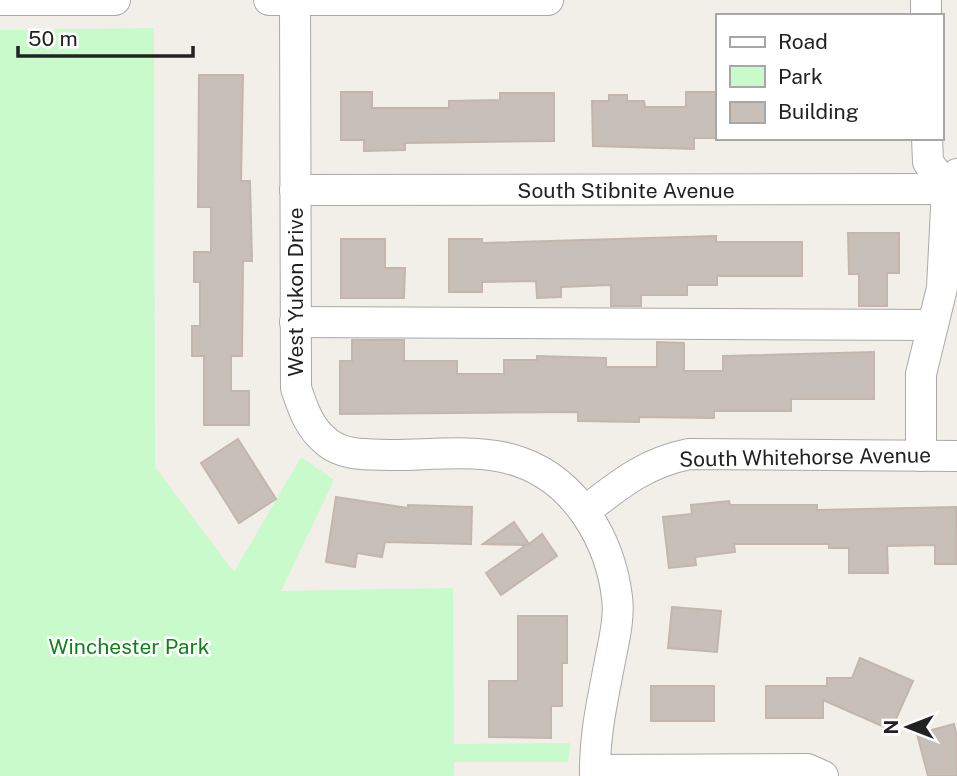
<svg xmlns="http://www.w3.org/2000/svg" width="957" height="776" viewBox="0 0 957 776" font-family="'Public Sans',sans-serif">
<rect width="100%" height="100%" fill="#f2efe9"/>
<!-- park -->
<path fill="#c8facc" d="M154,28L155,467L234,572L301,457L334,480L281,591L453,588L454,744L570,743L568,762H454V776H0V30Z"/>
<!-- building -->
<g fill="#c7bfb8" stroke="#c4b6ab" stroke-width="2">
<path d="M199,75H243L241,181H250L252,261H243L242,356H231V391H249V425H204V356H192V326H200V282H194V252H211V207H198Z"/>
<path d="M341,92H372V108H449V101L500,100V93H554V141L405,143V150L364,151V140H341Z"/>
<path d="M686,92H717V138H694V149L593,146L592,101H609V95H627V101H644L645,107H686Z"/>
<path d="M848,233H899V273H887V306H859V274H849Z"/>
<path d="M716,236V242H802V276H717V285H687V295H641V306H611V285L561,287V297L537,298L536,281L482,282V292H449V239H482V243Z"/>
<path d="M341,239H385V268H405L404,298H341Z"/>
<path d="M352,340H404V361H457V374H504V360H537V356L606,358V367H657V342L684,343V371H723V356L874,352V399H791V411H714V418L639,417V422L578,421V412L340,414V361H352Z"/>
<path d="M238,439L276,499L239,523L201,463Z"/>
<path d="M336,497L408,508V505L472,507L471,544L385,542L382,557L357,553L355,567L326,562Z"/>
<path d="M729,501L730,505H817V510L956,507L957,564H935V545L887,546L888,573H849V548H829V544H734L735,552L695,557L696,565L669,568L663,517L692,514L691,505Z"/>
<path d="M514,522L529,544L542,534L557,556L501,595L486,573L526,545L483,544Z"/>
<path d="M672,607L721,611L717,652L668,648Z"/>
<path d="M518,616H567V663H562V706H551V738L489,737V681H518Z"/>
<path d="M860,658L913,681L891,730L823,700V718H766V686H827V678H852Z"/>
<rect x="651" y="686" width="63" height="35"/>
<path d="M954,724L957,737V776H928L917,734Z"/>
</g>
<g fill="none" stroke-linecap="round" stroke-linejoin="round">
<!-- minor casing -->
<g stroke="#a9a9a9" stroke-width="32">
<g id="minor">
<path d="M0,0H115"/>
<path d="M269,0H548"/>
<path d="M926,0V16"/>
<path d="M295,1L296,388C303,409 309,428 327,442C344,457 372,454 393,455C433,455 482,448 520,462C577,482 610,541 617,597C620,619 613,644 609,666C602,703 594,738 595,776"/>
<path d="M927,138L928,162L947,189"/>
<path d="M295,190L957,189"/>
<path d="M295,322L933,325"/>
<path d="M921,456V374L942,288L947,189L957,174"/>
<path d="M585,511C620,484 645,463 689,454L957,456"/>
<path d="M595,770L807,769L823,776"/>
</g>
</g>
<!-- minor -->
<use href="#minor" stroke="#fff" stroke-width="30"/>
</g>
<g text-anchor="middle" dominant-baseline="central" stroke-width="5" stroke-linejoin="round" paint-order="stroke">
<!-- street labels -->
<g font-size="21" fill="#222" stroke="#fff">
<text x="626" y="190">South Stibnite Avenue</text>
<text transform="translate(295 292) rotate(-90)">West Yukon Drive</text>
<text transform="translate(805 457) rotate(-1)">South Whitehorse Avenue</text>
</g>
<!-- park labels -->
<g font-size="21" fill="#0c8416" stroke="#fff">
<text x="129" y="646">Winchester Park</text>
</g>
</g>
<!-- legend -->
<rect x="716" y="14" width="228" height="126" fill="#ffffff" stroke="#a7a7a7" stroke-width="2"/>
<rect x="730" y="37" width="35" height="10" fill="#ffffff" stroke="#a7a7a7" stroke-width="2"/>
<text x="778" y="49" font-size="21" fill="#222222">Road</text>
<rect x="730" y="66" width="35" height="21" fill="#c8facc" stroke="#a7a7a7" stroke-width="2"/>
<text x="778" y="84" font-size="21" fill="#222222">Park</text>
<rect x="730" y="102" width="35" height="21" fill="#c7bfb8" stroke="#a7a7a7" stroke-width="2"/>
<text x="778" y="119" font-size="21" fill="#222222">Building</text>
<!-- north arrow -->
<g transform="translate(908 727) rotate(270)" stroke="#ffffff" stroke-width="5" paint-order="stroke">
<path d="M0-5L12 26L0 18L-12 26Z" fill="#222222"/>
<text y="-10" font-size="19" font-weight="bold" text-anchor="middle" fill="#222222">N</text>
</g>
<!-- scale -->
<path d="M18 46v10h175v-10" fill="none" stroke="#222222" stroke-width="3.5"/>
<text x="28" y="46" font-size="21" fill="#222222" stroke="#ffffff" stroke-width="5" paint-order="stroke">50 m</text>
</svg>
